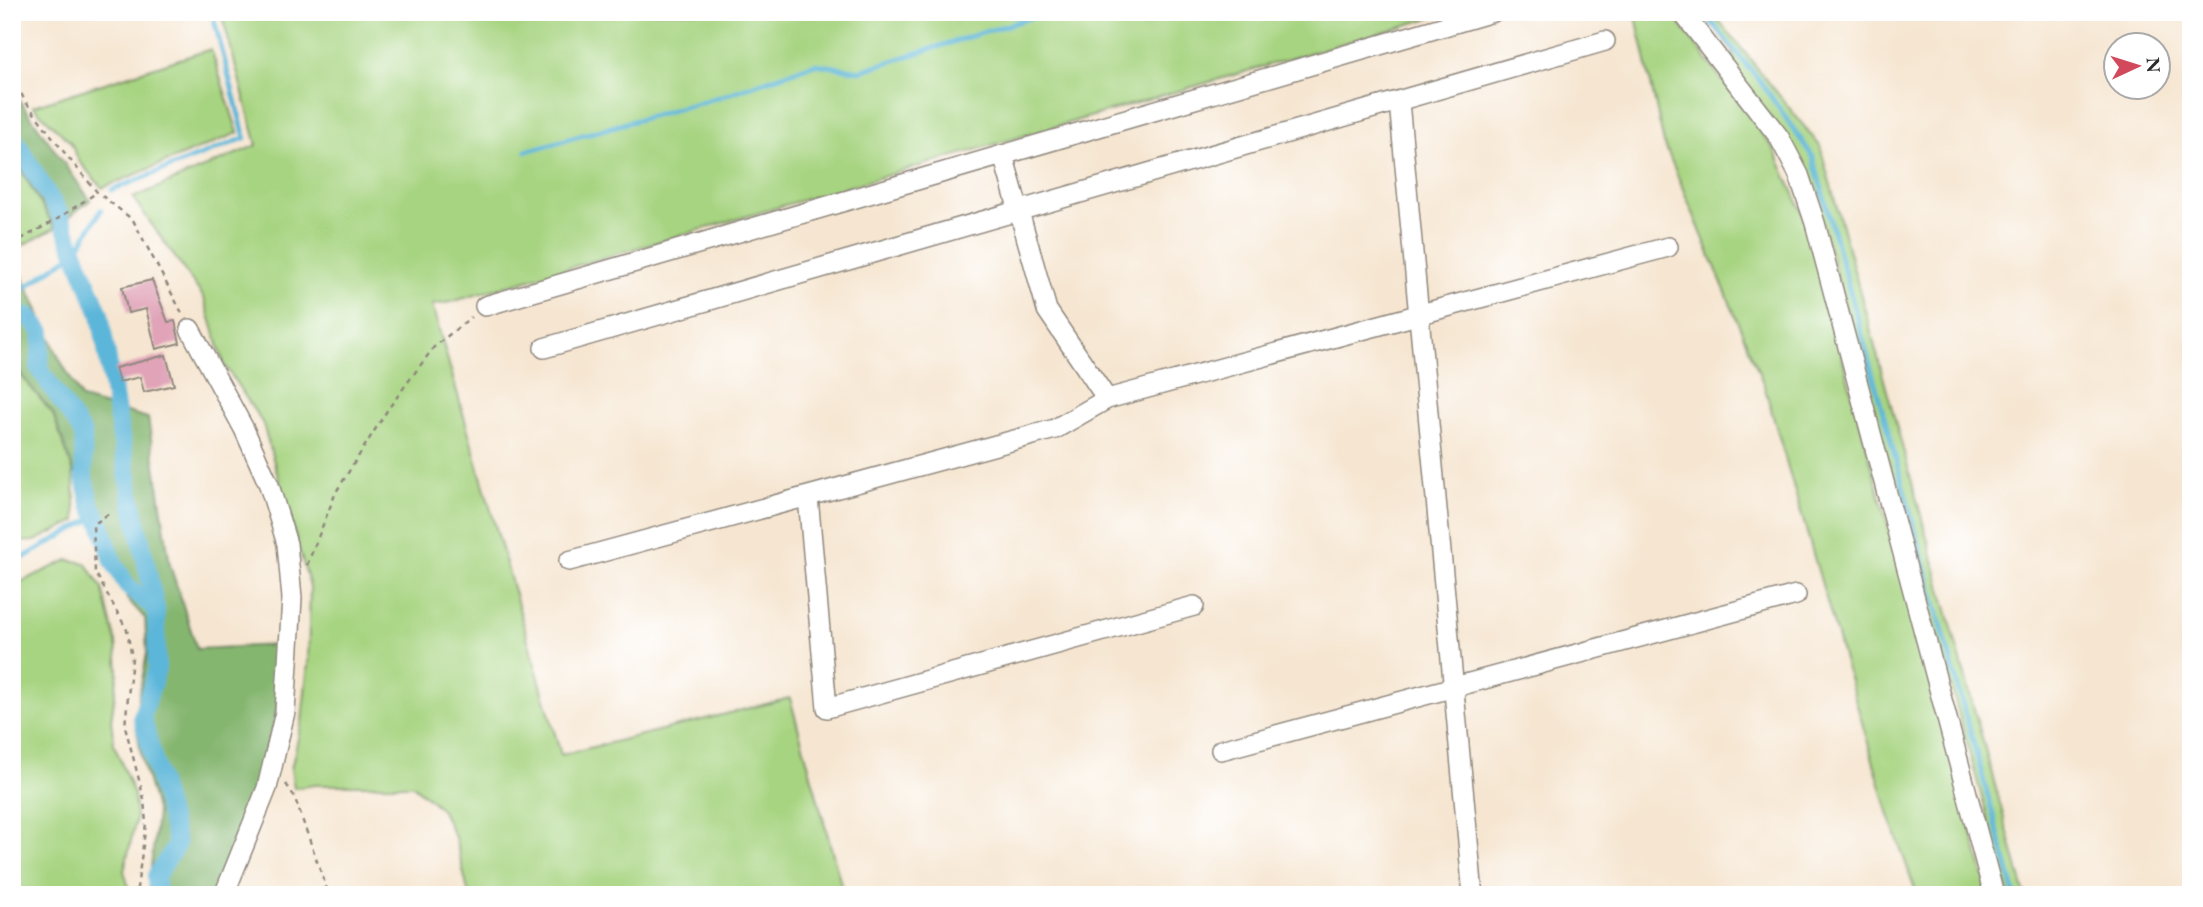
<svg xmlns="http://www.w3.org/2000/svg" width="2203" height="907" viewBox="0 0 2203 907" font-family="'EB Garamond',serif">
<rect width="100%" height="100%" fill="#fff"/>
<filter id="ink" filterUnits="userSpaceOnUse"><feTurbulence type="fractalNoise" baseFrequency=".0143" numOctaves="2"/><feDisplacementMap in="SourceGraphic" scale="14" xChannelSelector="R" yChannelSelector="G"/><feConvolveMatrix kernelMatrix="1 2 1 2 8 2 1 2 1" color-interpolation-filters="sRGB"/></filter>
<filter id="wash" filterUnits="userSpaceOnUse"><feTurbulence type="fractalNoise" baseFrequency=".00686" numOctaves="4" result="noise"/><feDisplacementMap in="SourceGraphic" scale="28" xChannelSelector="R" yChannelSelector="G"/><feGaussianBlur stdDeviation="1.57" result="paint"/><feColorMatrix in="noise" values="0 0 0 0 0 0 0 0 0 0 0 0 0 0 0 0 0 1.4 0 .05"/><feComposite in="paint" operator="in"/></filter>
<g filter="url(#wash)">
<rect width="100%" height="100%" fill="#f6e6d1"/>
<!-- green -->
<g fill="#a7d481" stroke="#698056" stroke-width="2">
<path d="M221,12H1451L451,302L432,305L561,755L790,698L844,895H469L455,837L441,809L413,785H314L294,788L291,769L302,721L308,663L310,587L263,424L224,364L204,298L133,198L257,145Z"/>
<path d="M1635,12H1671L1775,151L1803,214L1989,895H1917L1889,815L1764,385L1664,143Z"/>
<path d="M1703,12H1712L1820,146L2025,895H2009L1807,169L1734,67L1732,51Z"/>
<path d="M211,49L238,133L102,188L79,161L71,143L33,106Z"/>
<path d="M12,154L55,228L12,251Z"/>
<path d="M12,364L53,414L73,470L76,521L35,541L12,542Z"/>
<path d="M68,560L86,563L102,588L116,642L118,672L111,720L114,744L134,795L136,819L124,871L131,895H12V586Z"/>
</g>
<!-- forest -->
<g fill="#85b66f" stroke="#58704d" stroke-width="2">
<path d="M12,90L90,200L55,228L12,154Z"/>
<path d="M12,252L59,358L82,399L148,418L170,565L197,649L277,645L281,688L270,740L246,830L217,895H148L157,813L142,760L135,717L147,653L145,618L127,599L109,535L73,470L53,414L12,364Z"/>
</g>
<g fill="none" stroke-linecap="round" stroke-linejoin="round">
<!-- stream -->
<g stroke="#5bb6d9" stroke-width="5">
<path d="M1703,12L1760,81L1813,157L2015,895"/>
<path d="M526,151L719,97L815,64L860,71L1049,12"/>
<path d="M112,190L245,138L212,12"/>
<path d="M12,297L76,252L101,210"/>
<path d="M12,564L97,516"/>
</g>
<!-- canal -->
<g stroke="#5bb6d9" stroke-width="18">
<path d="M12,135L59,213L100,314L132,501L156,609"/>
<path d="M12,312L30,317L42,332L39,368L83,434L84,478L90,503L101,524L113,561L128,587L156,609L157,669L142,717L177,844L156,876L157,895"/>
</g>
</g>
<g id="blocks">
<!-- building -->
<g fill="#e0a3b8">
<path d="M152,280L168,322L175,321L180,343L156,349L146,309L128,313L122,287Z"/>
<path d="M166,355L174,385L144,392L140,377L119,382L115,368Z"/>
</g>
</g>
</g>
<g filter="url(#ink)">
<use href="#blocks" fill-opacity="0" stroke="#90887e" stroke-width="2"/>
<g fill="none" stroke-linecap="round" stroke-linejoin="round">
<!-- minor casing -->
<g stroke="#90887e" stroke-width="22">
<g id="minor">
<path d="M1682,12L1779,137L1799,175L1815,223L1994,895"/>
<path d="M1399,102L1473,895"/>
<path d="M1003,155L1047,310L1107,399"/>
<path d="M485,306L1493,12"/>
<path d="M190,329L244,429L269,485L287,544L292,598L285,712L267,788L224,895"/>
<path d="M544,348L1605,41"/>
<path d="M808,497L827,708L1194,606"/>
<path d="M569,561L1055,429L1107,399L1668,247"/>
<path d="M1221,750L1796,595"/>
</g>
</g>
<!-- path -->
<g stroke="#90887e" stroke-width="2.5" stroke-dasharray="5 5" stroke-linecap="butt">
<path d="M12,76L25,101L67,156L97,192L133,220L183,315"/>
<path d="M12,244L56,220L96,193"/>
<path d="M108,514L93,525L95,572L127,630L132,658L125,726L144,799L146,824L136,895"/>
<path d="M307,565L336,492L388,409L434,347L471,317"/>
<path d="M286,784L294,796L329,895"/>
</g>
<!-- minor -->
<use href="#minor" stroke="#fff" stroke-width="19"/>
</g>
</g>
<!-- margin -->
<rect width="2203" height="907" fill="none" stroke="#fff" stroke-width="42"/>
<!-- north arrow -->
<g transform="translate(2137 66) rotate(86)"><circle r="33" fill="#ffffff" stroke="#aaaaaa" stroke-width="2"/>
<path d="M0-5L12 26L0 18L-12 26Z" fill="#d1495b"/>
<text y="-10" font-size="19" font-weight="bold" text-anchor="middle" fill="#2b2b2b">N</text>
</g>
</svg>
